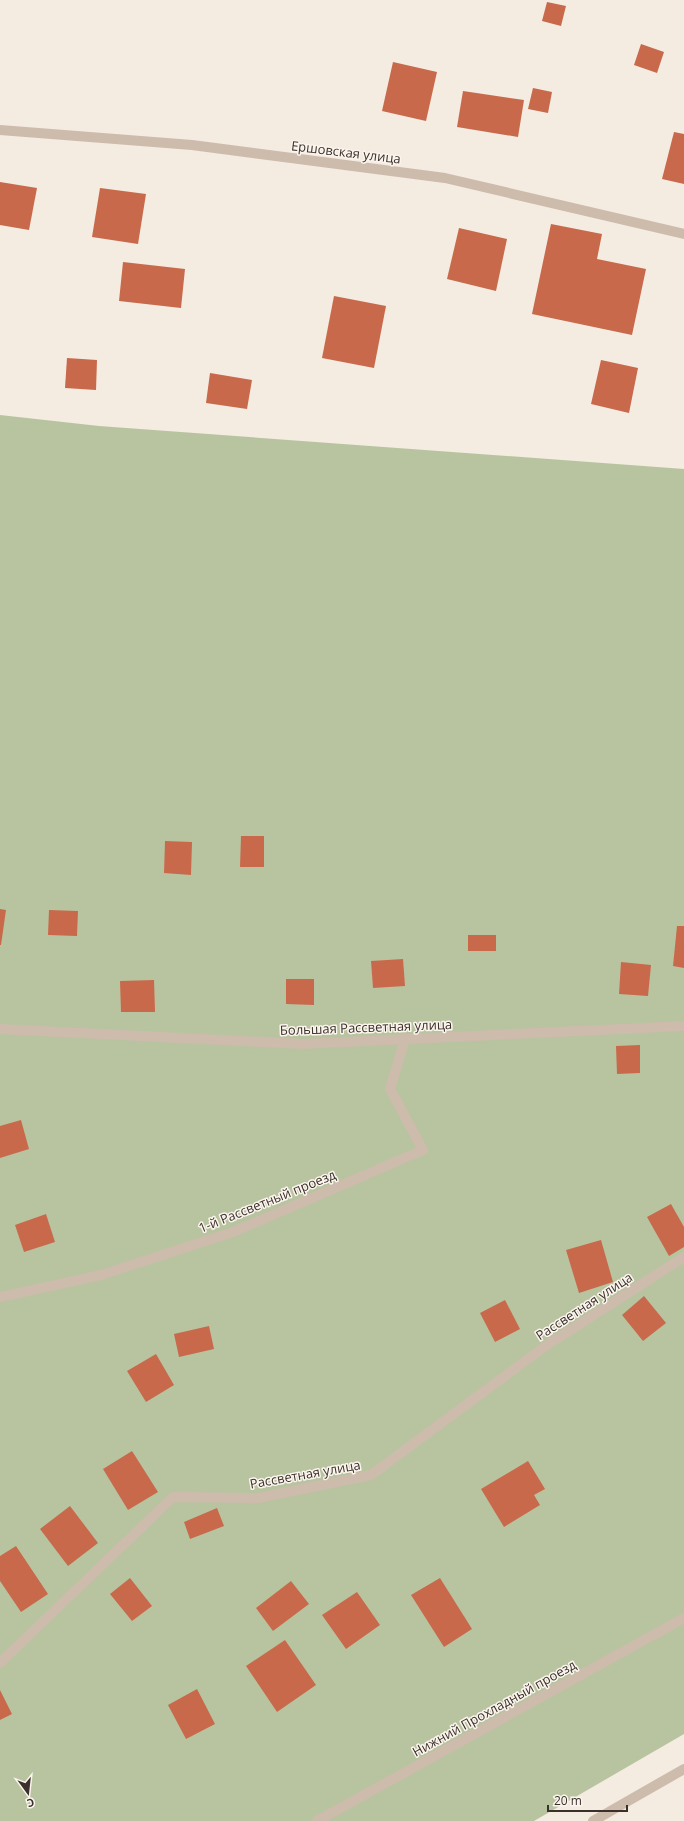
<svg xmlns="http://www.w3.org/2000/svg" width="684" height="1821" viewBox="0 0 684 1821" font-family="'Open Sans',sans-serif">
<rect width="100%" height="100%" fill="#f4ebe1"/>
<!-- green -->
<path fill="#b8c4a0" d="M0,415L99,426L684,469V1734L534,1821H0Z"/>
<!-- building -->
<g fill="#c8694b">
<path d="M547,2L566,6L561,26L542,21Z"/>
<path d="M641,44L664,52L657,73L634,65Z"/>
<path d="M393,62L437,72L426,121L382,111Z"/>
<path d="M533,88L552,92L548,113L528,109Z"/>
<path d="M463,91L524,100L518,137L457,127Z"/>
<path d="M674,132L684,134V184L662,179Z"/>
<path d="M0,182L37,188L29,230L0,225Z"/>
<path d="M100,188L146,194L138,244L92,237Z"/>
<path d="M551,224L602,234L597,259L646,269L632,335L532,314Z"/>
<path d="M459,228L507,239L496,291L447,279Z"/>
<path d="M123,262L185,269L181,308L119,301Z"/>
<path d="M334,296L386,306L374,368L322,358Z"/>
<path d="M67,358L97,360L96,390L65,388Z"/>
<path d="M601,360L638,368L629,413L591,404Z"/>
<path d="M210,373L252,380L247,409L206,403Z"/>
<path d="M241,836H264V867H240Z"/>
<path d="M165,841L192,842L191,875L164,873Z"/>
<path d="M0,909L6,910L1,945H0Z"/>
<path d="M49,910L78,911L77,936L48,935Z"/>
<path d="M677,926H684V968L673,966Z"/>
<rect x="468" y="935" width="28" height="16"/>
<path d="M403,959L405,986L373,988L371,961Z"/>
<path d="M621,962L651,965L648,996L619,994Z"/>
<path d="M286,979H314V1005L286,1004Z"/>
<path d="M154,980L155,1012H121L120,981Z"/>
<path d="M640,1045V1073L617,1074L616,1046Z"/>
<path d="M21,1120L29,1149L0,1158V1126Z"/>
<path d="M671,1204L684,1227V1247L669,1256L647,1217Z"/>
<path d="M46,1214L55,1242L24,1252L15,1225Z"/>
<path d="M601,1240L613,1282L579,1293L566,1250Z"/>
<path d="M644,1296L666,1323L643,1341L622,1315Z"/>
<path d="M505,1300L520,1329L495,1342L480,1313Z"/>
<path d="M209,1326L214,1349L179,1357L174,1334Z"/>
<path d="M156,1354L174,1385L146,1402L127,1371Z"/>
<path d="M132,1451L158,1492L128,1510L103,1469Z"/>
<path d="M528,1461L545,1489L534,1495L540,1505L504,1527L481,1489Z"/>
<path d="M70,1506L98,1543L68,1566L40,1529Z"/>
<path d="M217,1508L224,1526L190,1539L184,1522Z"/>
<path d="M16,1546L48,1594L21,1612L0,1581V1556Z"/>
<path d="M130,1578L152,1606L132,1621L110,1594Z"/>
<path d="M440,1578L472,1629L444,1647L411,1595Z"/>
<path d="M291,1581L309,1604L273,1631L256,1608Z"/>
<path d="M357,1592L380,1625L346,1649L322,1615Z"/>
<path d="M285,1640L316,1685L277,1712L246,1666Z"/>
<path d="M197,1689L215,1724L186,1739L168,1705Z"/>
<path d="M0,1690L12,1714L0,1720Z"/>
</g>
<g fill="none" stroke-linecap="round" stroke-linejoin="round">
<!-- service -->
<g stroke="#cdbbac" stroke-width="10">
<path d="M0,130L192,145L445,178L684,234"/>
<path d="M0,1297L101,1275L233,1232L423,1150L390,1089L405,1039"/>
<path d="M0,1663L173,1497L258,1498L371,1475L544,1347L684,1257"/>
<path d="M317,1821L684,1618"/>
</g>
<!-- minor -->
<g stroke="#cdbbac" stroke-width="10">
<path d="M0,1029L302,1044L684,1026"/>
<path d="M593,1821L684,1769"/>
</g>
</g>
<g text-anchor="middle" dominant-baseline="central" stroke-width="3" stroke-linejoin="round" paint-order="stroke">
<!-- street labels -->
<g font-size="13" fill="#3b302b" stroke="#fbf5ee">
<text transform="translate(346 152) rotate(7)">Ершовская улица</text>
<text transform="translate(366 1027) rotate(-2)">Большая Рассветная улица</text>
<text transform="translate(267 1201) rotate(-22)">1-й Рассветный проезд</text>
<text transform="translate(584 1306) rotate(-33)">Рассветная улица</text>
<text transform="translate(305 1474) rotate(-10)">Рассветная улица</text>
<text transform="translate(494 1708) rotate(-29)">Нижний Прохладный проезд</text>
</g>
</g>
<!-- north arrow -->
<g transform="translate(28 1793) rotate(165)" stroke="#fbf5ee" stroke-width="3" paint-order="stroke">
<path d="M0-3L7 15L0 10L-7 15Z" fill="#3b302b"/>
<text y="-6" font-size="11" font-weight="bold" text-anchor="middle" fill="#3b302b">С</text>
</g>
<!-- scale -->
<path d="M548 1805v6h79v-6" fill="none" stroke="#3b302b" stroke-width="2"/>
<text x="554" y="1805" font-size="12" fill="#3b302b" stroke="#fbf5ee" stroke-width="3" paint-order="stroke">20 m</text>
</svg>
